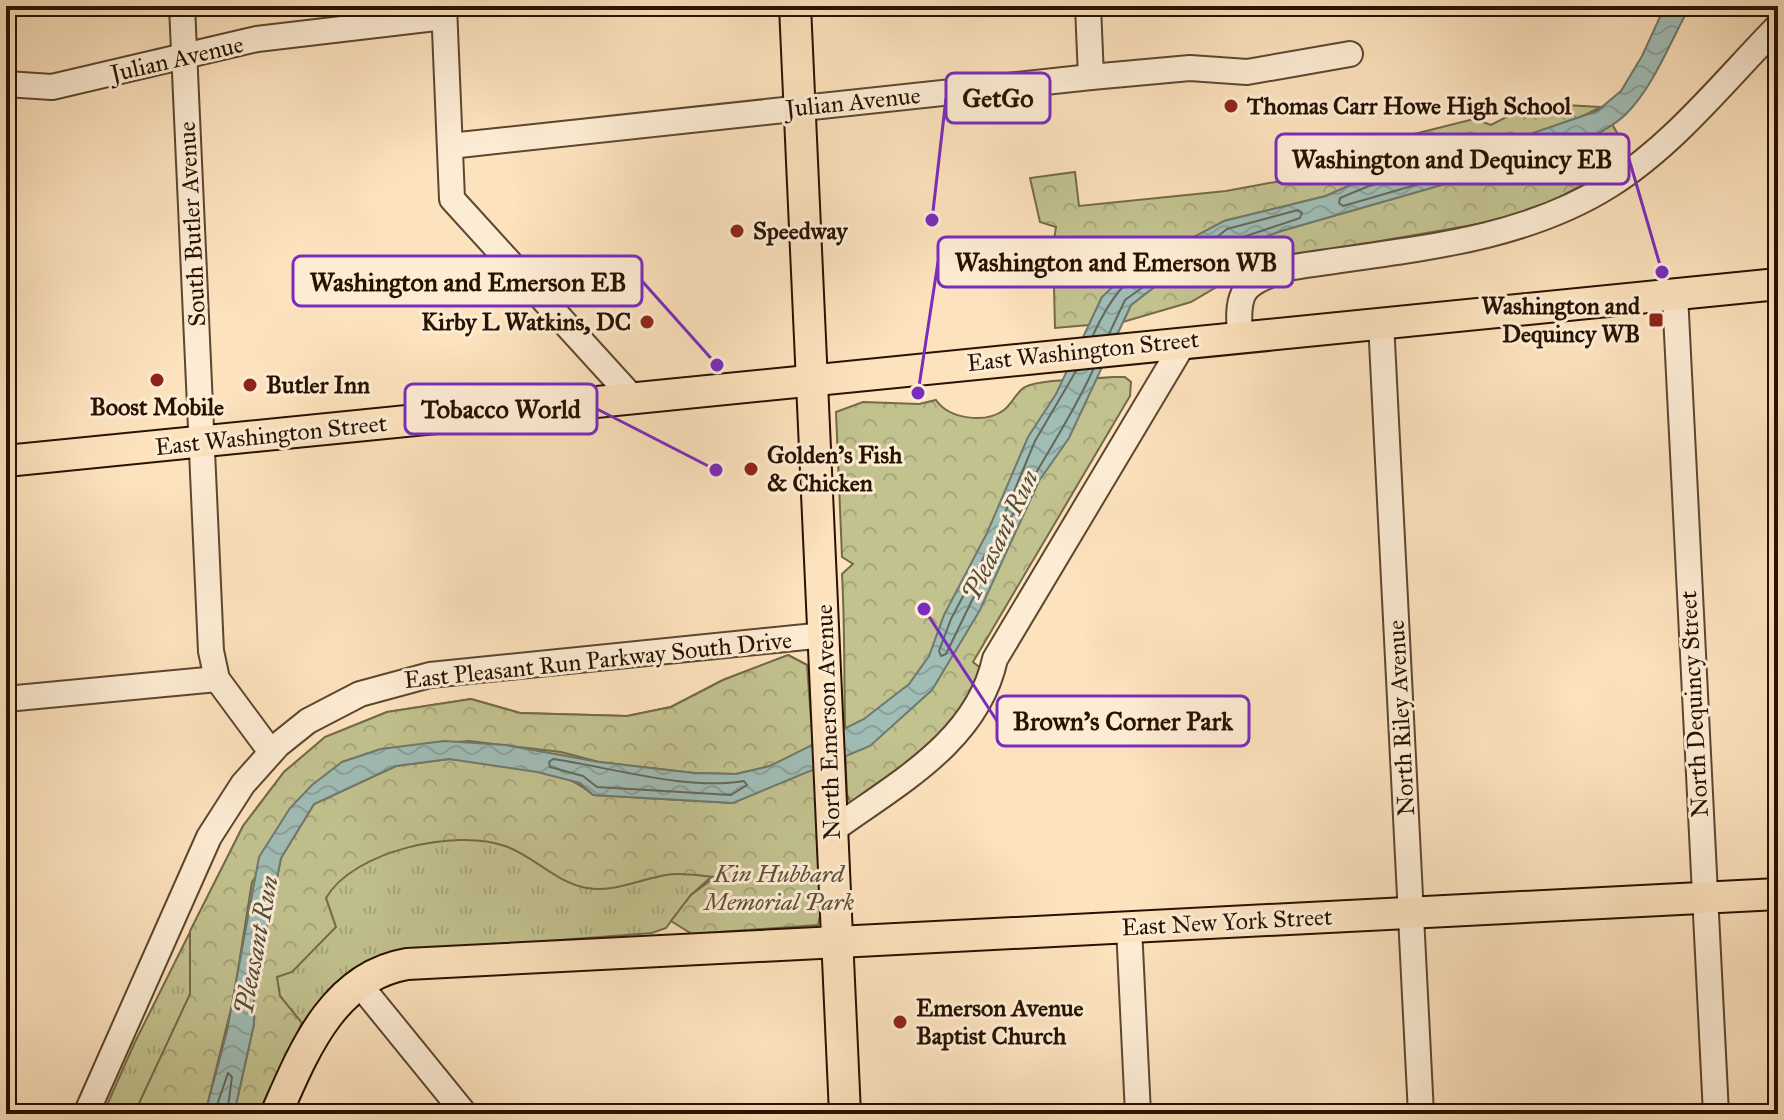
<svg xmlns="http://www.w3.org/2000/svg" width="1784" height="1120" viewBox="0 0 1784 1120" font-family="'IM FELL Great Primer',serif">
<defs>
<pattern id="grass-tufts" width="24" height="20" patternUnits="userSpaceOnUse" patternTransform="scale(2)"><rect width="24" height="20" fill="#c2c28f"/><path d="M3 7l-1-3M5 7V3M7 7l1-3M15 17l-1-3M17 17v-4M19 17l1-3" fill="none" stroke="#a7a67a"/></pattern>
<pattern id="forest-crowns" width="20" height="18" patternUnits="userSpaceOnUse" patternTransform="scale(2)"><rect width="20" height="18" fill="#c2c28f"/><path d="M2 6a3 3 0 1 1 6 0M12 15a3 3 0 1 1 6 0" fill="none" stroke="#a7a67a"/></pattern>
<pattern id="water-waves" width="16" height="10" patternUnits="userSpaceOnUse" patternTransform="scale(2)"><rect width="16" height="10" fill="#a0bdb6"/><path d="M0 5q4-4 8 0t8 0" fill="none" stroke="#8aa19b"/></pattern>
</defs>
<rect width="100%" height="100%" fill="#fce2bd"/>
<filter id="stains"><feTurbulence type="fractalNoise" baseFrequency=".0025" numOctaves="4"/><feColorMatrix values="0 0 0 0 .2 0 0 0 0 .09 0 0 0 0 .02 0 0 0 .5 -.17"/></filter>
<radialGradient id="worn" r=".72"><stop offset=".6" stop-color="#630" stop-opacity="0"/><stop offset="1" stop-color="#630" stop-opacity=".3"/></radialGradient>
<!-- grass -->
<path fill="url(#grass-tufts)" stroke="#756a48" stroke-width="2" d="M788,655L807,665L816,783L691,895L666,928L652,933L388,953C309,995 294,1036 260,1114H103L134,1044L243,826L284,772L325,737L387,712L471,699L520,713L627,716L671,707L723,680Z"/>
<!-- forest -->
<g fill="url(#forest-crowns)" stroke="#756a48" stroke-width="2">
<path d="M1565,105L1601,107L1565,125L1366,178L1326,196L1224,221L1102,297L1089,325L1055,328L1053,247L1056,227L1040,222L1030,178L1075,172L1079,206L1226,191L1324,173L1406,136L1474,119L1491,125L1514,113Z"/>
<path d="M1612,124L1627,150L1588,182L1543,206L1490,222L1259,262L1191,302L1123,322L1131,305L1153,288L1189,265L1223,251L1281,231L1567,149Z"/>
<path d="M1113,377H1125L1131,382L1130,396L973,662L989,675L954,728L851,805L847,794C843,721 846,648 842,574L853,564L842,557L836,412L863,402L919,404L936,400C949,419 985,424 1004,410C1012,404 1017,391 1025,387C1039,379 1094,379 1113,377Z"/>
<path d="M788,655L807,665L813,746L770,766L736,774L694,773L599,762L561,752L469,741L381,749L342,762L252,882L233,1001L205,1114H134L190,994V931L243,826L284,772L325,737L387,712L471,699L520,713L627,716L671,707L723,680Z"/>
<path d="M449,759C494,763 559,764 593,795L733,803L776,782L815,769L821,911L818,925L692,934L671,921L691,895L715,877C699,876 681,872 666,875C642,879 611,893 587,888C555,882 534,856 505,846C456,828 353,851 326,898L336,927L292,972L277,977L280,996L302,1023L260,1114H234L254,1024V990L281,858L314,804L396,766Z"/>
</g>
<!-- water -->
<path fill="url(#water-waves)" stroke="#70796d" stroke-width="2" d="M1665,6H1690C1671,40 1654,86 1626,114C1611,129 1586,139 1567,149L1281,231L1189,265L1153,288L1131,305L1069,438L1039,481L980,610L932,690L870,746L733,803L593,795L580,783L537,772L449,759L396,766L314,804L281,858L254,990V1024L234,1114H205L227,1031L259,857L290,808L312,785L342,762L381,749L444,741L506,745L599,762L694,773L736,774L770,766L864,719L909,684L929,656L944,615L987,533L1028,437L1056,394L1102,297L1129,271L1224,221L1326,196L1366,178L1510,141L1597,111L1621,91L1642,56Z"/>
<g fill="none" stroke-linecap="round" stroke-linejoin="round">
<!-- shore -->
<g stroke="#64685b" stroke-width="2">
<path d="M1561,134L1566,137L1564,142L1343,206L1339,203L1340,198L1369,186Z"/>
<path d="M1298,210L1302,213L1300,218L1213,247L1208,244L1227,229Z"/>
<path d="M1093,335C1107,305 1127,269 1164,265V272L1125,300L1109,334"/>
<path d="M1076,371L1035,441L1005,513L1007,517L1012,516C1038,465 1069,423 1093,370"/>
<path d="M991,552L993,557L946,654L941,656L939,651L951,619L986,553Z"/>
<path d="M553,759C609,767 688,791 744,781L747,785L731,795L597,787L583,776L550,767L549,762Z"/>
<path d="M214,1114L228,1073L232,1077L227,1114"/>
</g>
<!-- minor casing -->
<g stroke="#5d462f" stroke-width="28">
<g id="minor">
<path d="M182,6L211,651L217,679L271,752"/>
<path d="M444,6L452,199L633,398"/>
<path d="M1088,6L1091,77"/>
<path d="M6,84L52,87L257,39L444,17"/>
<path d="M450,146L1091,77L1190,68L1247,72L1350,54"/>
<path d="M1675,294L1716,1114"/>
<path d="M1381,322L1421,1114"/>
<path d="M1240,336C1236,286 1245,285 1287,268C1396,250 1515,245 1610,185C1674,145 1726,79 1778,26"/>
<path d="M6,699L217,679"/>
<path d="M833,830C896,784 977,742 995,659L1185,341"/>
<path d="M1129,927L1138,1114"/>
<path d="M360,985L465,1114"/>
<path d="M86,1114L209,837L243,784L278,745L308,721L360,694L430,675L825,635"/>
</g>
</g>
<!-- major casing -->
<g stroke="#281200" stroke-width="34">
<g id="major">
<path d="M795,6L845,1114"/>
<path d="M6,461L1778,284"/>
<path d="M276,1114C303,1053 332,977 407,964L1778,894"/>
</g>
</g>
<!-- minor -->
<use href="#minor" stroke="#fdecd4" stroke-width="24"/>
<!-- major -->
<use href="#major" stroke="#fce2bd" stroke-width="30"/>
</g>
<!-- markers -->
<g fill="#8f2418" stroke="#fdecd4" stroke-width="3">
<circle cx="1231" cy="106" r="8"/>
<circle cx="737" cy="231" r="8"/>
<rect x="1648" y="312" width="16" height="16" rx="4"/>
<circle cx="647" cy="322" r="8"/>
<circle cx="157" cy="380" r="8"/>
<circle cx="250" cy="385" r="8"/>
<circle cx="751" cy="469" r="8"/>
<circle cx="900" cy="1022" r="8"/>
</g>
<g text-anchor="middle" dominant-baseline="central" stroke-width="6" stroke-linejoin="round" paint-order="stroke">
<!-- street labels -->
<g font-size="24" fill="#281200" stroke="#fdecd4">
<text transform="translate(177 59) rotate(-13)">Julian Avenue</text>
<text transform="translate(853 102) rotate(-6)">Julian Avenue</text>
<text transform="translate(192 224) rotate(-93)">South Butler Avenue</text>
<text transform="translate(1083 351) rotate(-6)">East Washington Street</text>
<text transform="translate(271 435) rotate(-6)">East Washington Street</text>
<text transform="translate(598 660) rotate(-6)">East Pleasant Run Parkway South Drive</text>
<text transform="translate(1694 704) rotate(-93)">North Dequincy Street</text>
<text transform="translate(1401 718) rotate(-93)">North Riley Avenue</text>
<text transform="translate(828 722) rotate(-92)">North Emerson Avenue</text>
<text transform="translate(1227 922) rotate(-3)">East New York Street</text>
</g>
<!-- poi labels -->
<g font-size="24" font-weight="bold" fill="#281200" stroke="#fdecd4" text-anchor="start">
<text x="1247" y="106">Thomas Carr Howe High School</text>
<text x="753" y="231">Speedway</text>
<text x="1640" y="306" text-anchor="end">Washington and<tspan x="1640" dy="28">Dequincy WB</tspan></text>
<text x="631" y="322" text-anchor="end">Kirby L Watkins, DC</text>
<text x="266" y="385">Butler Inn</text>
<text x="157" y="407" text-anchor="middle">Boost Mobile</text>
<text x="767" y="455">Golden's Fish<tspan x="767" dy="28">&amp; Chicken</tspan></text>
<text x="916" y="1008">Emerson Avenue<tspan x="916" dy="28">Baptist Church</tspan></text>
</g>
<!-- park labels -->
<g font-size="24" font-style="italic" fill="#5e5032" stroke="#fdecd4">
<text x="779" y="874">Kin Hubbard<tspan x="779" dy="28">Memorial Park</tspan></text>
</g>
<!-- water labels -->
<g font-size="26" font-style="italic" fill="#524e40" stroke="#fdecd4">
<text transform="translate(1000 535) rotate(-64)">Pleasant Run</text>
<text transform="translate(256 945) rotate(-79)">Pleasant Run</text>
</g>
</g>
<!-- callouts -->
<path fill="none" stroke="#7b2cbf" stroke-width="3" d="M932 220L946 98M1662 272L1629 159M918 393L938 262M717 365L642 281M716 470L597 409M924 609L997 721"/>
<g fill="#7b2cbf" stroke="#fdecd4" stroke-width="3">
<circle cx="932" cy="220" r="8"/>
<circle cx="1662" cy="272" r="8"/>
<circle cx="918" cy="393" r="8"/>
<circle cx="717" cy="365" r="8"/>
<circle cx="716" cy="470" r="8"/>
<circle cx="924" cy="609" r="8"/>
</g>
<g fill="#fdecd4" stroke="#7b2cbf" stroke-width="3">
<rect x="946" y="73" width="104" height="50" rx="8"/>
<rect x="1276" y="134" width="353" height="50" rx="8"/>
<rect x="938" y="237" width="355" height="50" rx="8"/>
<rect x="293" y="256" width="349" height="50" rx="8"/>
<rect x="405" y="384" width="192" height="50" rx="8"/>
<rect x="997" y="696" width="252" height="50" rx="8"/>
</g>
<g font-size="26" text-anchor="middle" font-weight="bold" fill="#281200">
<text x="998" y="107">GetGo</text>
<text x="1452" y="168">Washington and Dequincy EB</text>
<text x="1116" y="271">Washington and Emerson WB</text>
<text x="468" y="291">Washington and Emerson EB</text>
<text x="501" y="418">Tobacco World</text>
<text x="1123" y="730">Brown's Corner Park</text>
</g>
<!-- margin -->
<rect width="1784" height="1120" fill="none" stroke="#fce2bd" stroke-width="32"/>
<rect x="8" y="8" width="1768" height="1104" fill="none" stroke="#281200" stroke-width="4"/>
<rect x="16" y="16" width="1752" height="1088" fill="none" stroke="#281200" stroke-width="2"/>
<rect width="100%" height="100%" filter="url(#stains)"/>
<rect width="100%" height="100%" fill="url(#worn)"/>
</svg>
